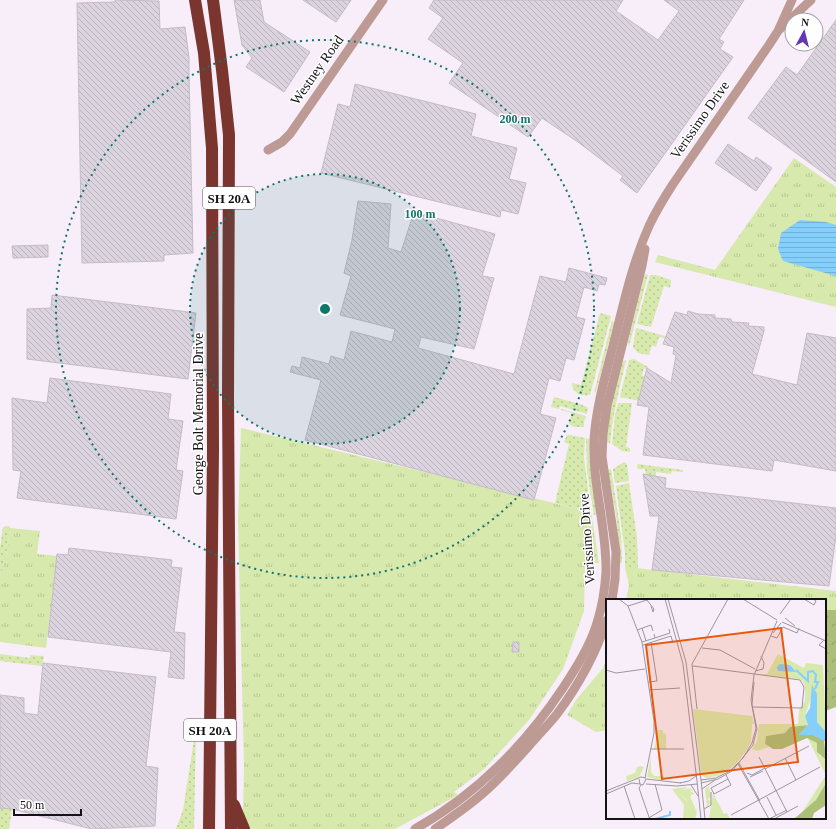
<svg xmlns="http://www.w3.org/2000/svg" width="836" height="829" viewBox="0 0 836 829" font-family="Georgia,serif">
<defs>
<pattern id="grass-tufts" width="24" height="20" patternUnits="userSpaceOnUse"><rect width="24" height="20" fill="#d7e9ac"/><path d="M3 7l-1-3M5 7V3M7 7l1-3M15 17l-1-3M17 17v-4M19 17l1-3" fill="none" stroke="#b8c793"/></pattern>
<pattern id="forest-crowns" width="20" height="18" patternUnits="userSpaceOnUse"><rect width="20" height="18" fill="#abbf78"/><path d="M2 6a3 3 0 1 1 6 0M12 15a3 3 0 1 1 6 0" fill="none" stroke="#92a367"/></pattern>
<pattern id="garden-dots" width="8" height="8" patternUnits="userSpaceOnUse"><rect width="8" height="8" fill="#d7e9ac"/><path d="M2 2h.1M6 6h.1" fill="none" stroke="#b8c793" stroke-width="1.8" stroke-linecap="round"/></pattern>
<pattern id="water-rules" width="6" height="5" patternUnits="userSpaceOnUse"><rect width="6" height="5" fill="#84cffc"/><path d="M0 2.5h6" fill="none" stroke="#71b1d7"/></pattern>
<pattern id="building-back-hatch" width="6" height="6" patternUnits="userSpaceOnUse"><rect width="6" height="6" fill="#dbd3de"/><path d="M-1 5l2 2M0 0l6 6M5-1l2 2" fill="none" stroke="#bbb4be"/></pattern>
</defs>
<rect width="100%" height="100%" fill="#f7eef9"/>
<!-- grass -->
<g fill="url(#grass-tufts)">
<path d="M794,158L836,187V307L655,262L658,255L715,270Z"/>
<path d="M241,428L591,512L599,563H585L584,611L563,669L529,720L483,770L454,792L458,795L395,829H248L247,827L243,810L244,766L238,522Z"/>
<path d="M10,528L40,531L37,554L57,556L46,648L0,642V577L6,556Z"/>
<path d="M625,568H636L836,591V610H825V600H626L629,585Z"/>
<path d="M607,658V730L596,732L567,715L576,700L603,668Z"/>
</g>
<!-- forest -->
<path fill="url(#forest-crowns)" d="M825,610H836V707L825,711Z"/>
<!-- garden -->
<g fill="url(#garden-dots)">
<path d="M645,274L648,275L629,346L628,343V341Z"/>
<path d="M650,275H656L671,280V282L670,288L664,286L651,327L637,324Z"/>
<path d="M600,313L611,316L590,395C582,397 572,393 572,383L581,385Z"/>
<path d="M612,320L614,323L596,392L594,393Z"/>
<path d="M636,328L665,336V338L659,337L656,347L652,345L649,355L638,353L633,347Z"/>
<path d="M634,359L648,367V371L644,368L642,376H646L640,401L620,397L629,360Z"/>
<path d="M626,360C620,388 612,416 610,444L606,441L612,400L623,361Z"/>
<path d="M554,397L583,405L588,408L587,414L560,406L559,409L551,407Z"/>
<path d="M618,403H632L626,447L630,448V452L622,451L612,444L615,415Z"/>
<path d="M561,409L586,416L584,422V427H574L569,424L572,413L561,410Z"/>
<path d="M567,435H570L585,438L584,458L591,512L555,503L569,444L564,442Z"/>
<path d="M586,438L589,439V458L597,514L594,515L587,471Z"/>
<path d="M624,462L627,464L629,481L615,483L613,469Z"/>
<path d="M638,464L683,470V472L672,471L671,474L656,472V477L646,475L645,469H638L637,466Z"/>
<path d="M611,469L621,534L622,563H620L616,515L608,470Z"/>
<path d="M629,483L637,538L638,568H625V553L616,486Z"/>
<path d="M9,526L10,528L6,556L0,577V548L3,527Z"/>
<path d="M0,654L30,658V655L44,656L42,666L0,661Z"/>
<path d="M196,727L194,828V829H176L183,810Z"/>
<path d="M0,808L12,809L9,829H0Z"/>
</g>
<!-- water -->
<path fill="url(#water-rules)" d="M800,220L826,222L836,225V276L783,261L778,249L781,233Z"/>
<!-- building -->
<g fill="url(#building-back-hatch)" stroke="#c4bbc6">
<path d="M115,0L159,1L160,29L185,27L189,58V73L193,253L164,255V261L82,263L77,3L115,2Z"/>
<path d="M234,0H260L264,22L310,52L284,92L246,67L252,58L242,45Z"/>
<path d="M303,0H351L336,22Z"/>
<path d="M434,0H623L616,11L658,40L679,11L664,0H744L719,39L724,42L720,49L733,57L637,193L620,180L623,176L578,142L542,118L528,137L449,83L463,63L428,39L443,18L429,8Z"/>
<path d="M836,20V182L748,118L786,67L797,75Z"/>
<path d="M355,84L476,114L471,136L517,148L509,179L526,183L518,214L501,210L500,217L321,173L338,104L350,107Z"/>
<path d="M728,144L754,161L756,157L772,168L756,191L715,163Z"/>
<path d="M358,201L391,204L388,248L401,252L414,212L495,234L482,276L494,278L474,349L421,337L418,348L514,374L540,276L566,282L569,268L607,278L605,285L599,284L597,291L584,287L576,317L585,319L574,360L566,358L560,381L549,378L540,414L556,418L534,500L305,440L321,380L290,372L292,366L300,368L302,357L329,364L331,356L344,360L351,331L392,342L395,329L340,315L351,276L344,273L352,240Z"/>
<path d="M48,245V257L13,258L12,246Z"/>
<path d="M52,295L196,313L188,379L27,359V309L51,308Z"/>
<path d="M688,311L698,314L715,315V318L731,319L732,322L749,323L748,326L764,327V331L752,374L797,385L807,333L836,338V471L774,460L772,471L643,455L649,407L637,405L647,368L671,383L676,355L673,354L674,347L663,344L675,312L687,315Z"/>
<path d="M50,378L171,394L168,419L183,421L176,470L183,471L176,519L17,498L21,471L13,470L12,398L47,403Z"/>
<path d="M643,474L666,478L665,488L836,508V536L829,586L652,570L659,516H650Z"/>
<path d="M69,548L172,560L171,567L182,568L174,632L185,633L184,679L168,677L171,652L48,637L57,554L68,555Z"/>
<path d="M513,642H519V652H512Z"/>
<path d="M43,663L156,677L146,766L158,768L155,826L92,829L12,809L0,808V695L24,698V713L38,715Z"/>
</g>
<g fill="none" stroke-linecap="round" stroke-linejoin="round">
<!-- minor -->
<g stroke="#be9a95" stroke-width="9">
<path d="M780,29L811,0"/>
<path d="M268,150L282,142L290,134L383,0"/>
<path d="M612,600L615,579L616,552L602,457L603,434L607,406L642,266L645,249"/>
<path d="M415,829C475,795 525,745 563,688C576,668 590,646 597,623C602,607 605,589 606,572C607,528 592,484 594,440C596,408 605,377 613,346C623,306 632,264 649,226C656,211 664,198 673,184L769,45L778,31L792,0"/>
<path d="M435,829C451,818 467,807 482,794C501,778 518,758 535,739C542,731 550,723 557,714C578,686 596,653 607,620"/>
</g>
<!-- highway -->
<g stroke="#7a352f" stroke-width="12">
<path d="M195,0L204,53L212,148L213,449L209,829"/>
<path d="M213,0L222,70L229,135L228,397L231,829"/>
<path d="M234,805L244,829"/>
</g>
</g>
<!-- distance rings -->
<circle cx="325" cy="309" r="135" fill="#0f766e" fill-opacity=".12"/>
<g fill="none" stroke="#0f766e" stroke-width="2" stroke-dasharray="2 4">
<circle cx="325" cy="309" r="135"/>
<circle cx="325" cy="309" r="269"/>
</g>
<g text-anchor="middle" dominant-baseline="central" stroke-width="3" stroke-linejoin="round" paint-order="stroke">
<!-- shield labels -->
<g fill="#fff" stroke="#5b595c" stroke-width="1">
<rect x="203" y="187" width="52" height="22" rx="3"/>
<rect x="184" y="719" width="52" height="22" rx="3"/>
</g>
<g font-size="13" font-weight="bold" fill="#151216">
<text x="229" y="198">SH 20A</text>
<text x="210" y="730">SH 20A</text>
</g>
<!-- street labels -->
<g font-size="14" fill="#151216" stroke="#fff">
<text transform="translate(317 70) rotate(-55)">Westney Road</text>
<text transform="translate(700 120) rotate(-55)">Verissimo Drive</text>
<text transform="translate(198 414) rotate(-90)">George Bolt Memorial Drive</text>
<text transform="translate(587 539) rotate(-94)">Verissimo Drive</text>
</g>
</g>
<!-- overview -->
<g transform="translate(606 599)">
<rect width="220" height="220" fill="#f7eef9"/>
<path d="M172,55L198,69L200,64L217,66L220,133L211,123V95L205,99L199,117L202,126L184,128L179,134L160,137L159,145L163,148L151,152L146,150L151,142L153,125H192L193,111L199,102V88L196,81L151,75H161ZM87,110L146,117L148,125H146L145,143L140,152L130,165L115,176L102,179L98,178L95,172ZM52,131H57V134L60,135V150H48ZM201,138L211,144L213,156L220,161V184L210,201L195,216L186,220L195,215L220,176ZM81,188L77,191L84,189V192L88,194L83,196L77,191H69L83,204L84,220H77L78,206L66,190ZM107,194L118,215L121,214L124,220H103Z" fill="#d7e9ac"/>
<path d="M202,126L193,136H207L218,141L220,161L211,153V144L201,139L176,150H167L159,145L160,137L179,134L184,128ZM220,184V206L208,214L206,220H188L210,201Z" fill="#abbf78"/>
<path d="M45,157V173L48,177H58L57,182L41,178ZM34,167L38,168L33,178L21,182L20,177L29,174L31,168ZM109,183L103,188L105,198L102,200L105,203L101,208L99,190ZM81,189L76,191L81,194L85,191L84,189L87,191L81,194H89L84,197L90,211L91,208L90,215L92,211L89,220H84L81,201L67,190Z" fill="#d7e9ac"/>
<path d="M174,65L184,66L190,73L172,72L171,68ZM206,86L211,95V123L220,133V143L207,136H193L202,126L199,117L204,109Z" fill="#84cffc"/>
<path fill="none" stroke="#84cffc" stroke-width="2" d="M190,71L202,82V73L207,72L210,76L209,83H212L209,90M49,220L64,216V212"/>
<path fill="none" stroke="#9d969e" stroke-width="1" d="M13,0L22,7L36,43L48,122V134L39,179M59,0L77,65L91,182M62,0L80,63L95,181M137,0L171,21M198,0L208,6L210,2L207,0M22,7L41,1L48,10L47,13L45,7M174,15L185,0M179,19L189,27M176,23L220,42M36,29L40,42M31,31L45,26L47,32M167,34L175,24M165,37L171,39L177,28L191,34L193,29M49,39L64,34L63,30M218,41L213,46L220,50M36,43L49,39L48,35M37,46L65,37L67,44M96,49L114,51L149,70M87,67L194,81L198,88L196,109L146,108M0,71L10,74L39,70M149,72L157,70L158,64L155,57M42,83L51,82L45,43M43,91L74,89M91,110L86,65L122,0M44,150H78M153,158L181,213M179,159L190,181M133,164L154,202M132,165L153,202M159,170L203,147M141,174L146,176L159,169M120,176L125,186L108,195L105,189L122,180M144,178L157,172M33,180L34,185L37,186L40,180M40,180L75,184M95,181L110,179L124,172L137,159L146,144L150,129L145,101L148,76L171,22M95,181L99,220M91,182L95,220M74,184L83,182L90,177M95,184L112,180L126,172L147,146L151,130L146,106L148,83M40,185L71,187L91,185M35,186L33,189L43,218M85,186L92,197M18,187L29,220M96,190L109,181M0,192L35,178L40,179M0,195L26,184L34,185M161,198L170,216M153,202L163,220L181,211M98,210L105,206V193M125,216L214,168M41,220L56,211L49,185M168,220L192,207"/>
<path fill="#e8590c" fill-opacity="0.15" stroke="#e8590c" stroke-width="2" d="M175,29L192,163L56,180L40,46Z"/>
<rect width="220" height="220" fill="none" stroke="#151216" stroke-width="2"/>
</g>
<circle cx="325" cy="309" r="6" fill="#0f766e" stroke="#fff" stroke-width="2"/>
<g font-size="12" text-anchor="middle" font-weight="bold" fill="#0f766e" stroke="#fff" stroke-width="3" stroke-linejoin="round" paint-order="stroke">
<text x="515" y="123">200 m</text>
<text x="420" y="218">100 m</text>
</g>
<!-- north arrow -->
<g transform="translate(804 32) rotate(7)"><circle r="19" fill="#ffffff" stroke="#a1a0a2"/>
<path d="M0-3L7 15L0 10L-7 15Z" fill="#6437af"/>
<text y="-6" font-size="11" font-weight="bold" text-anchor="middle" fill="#151216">N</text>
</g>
<!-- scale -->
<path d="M14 809v6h67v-6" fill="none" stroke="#151216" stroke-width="2"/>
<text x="20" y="809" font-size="12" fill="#151216" stroke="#ffffff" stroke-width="3" paint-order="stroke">50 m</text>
</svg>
